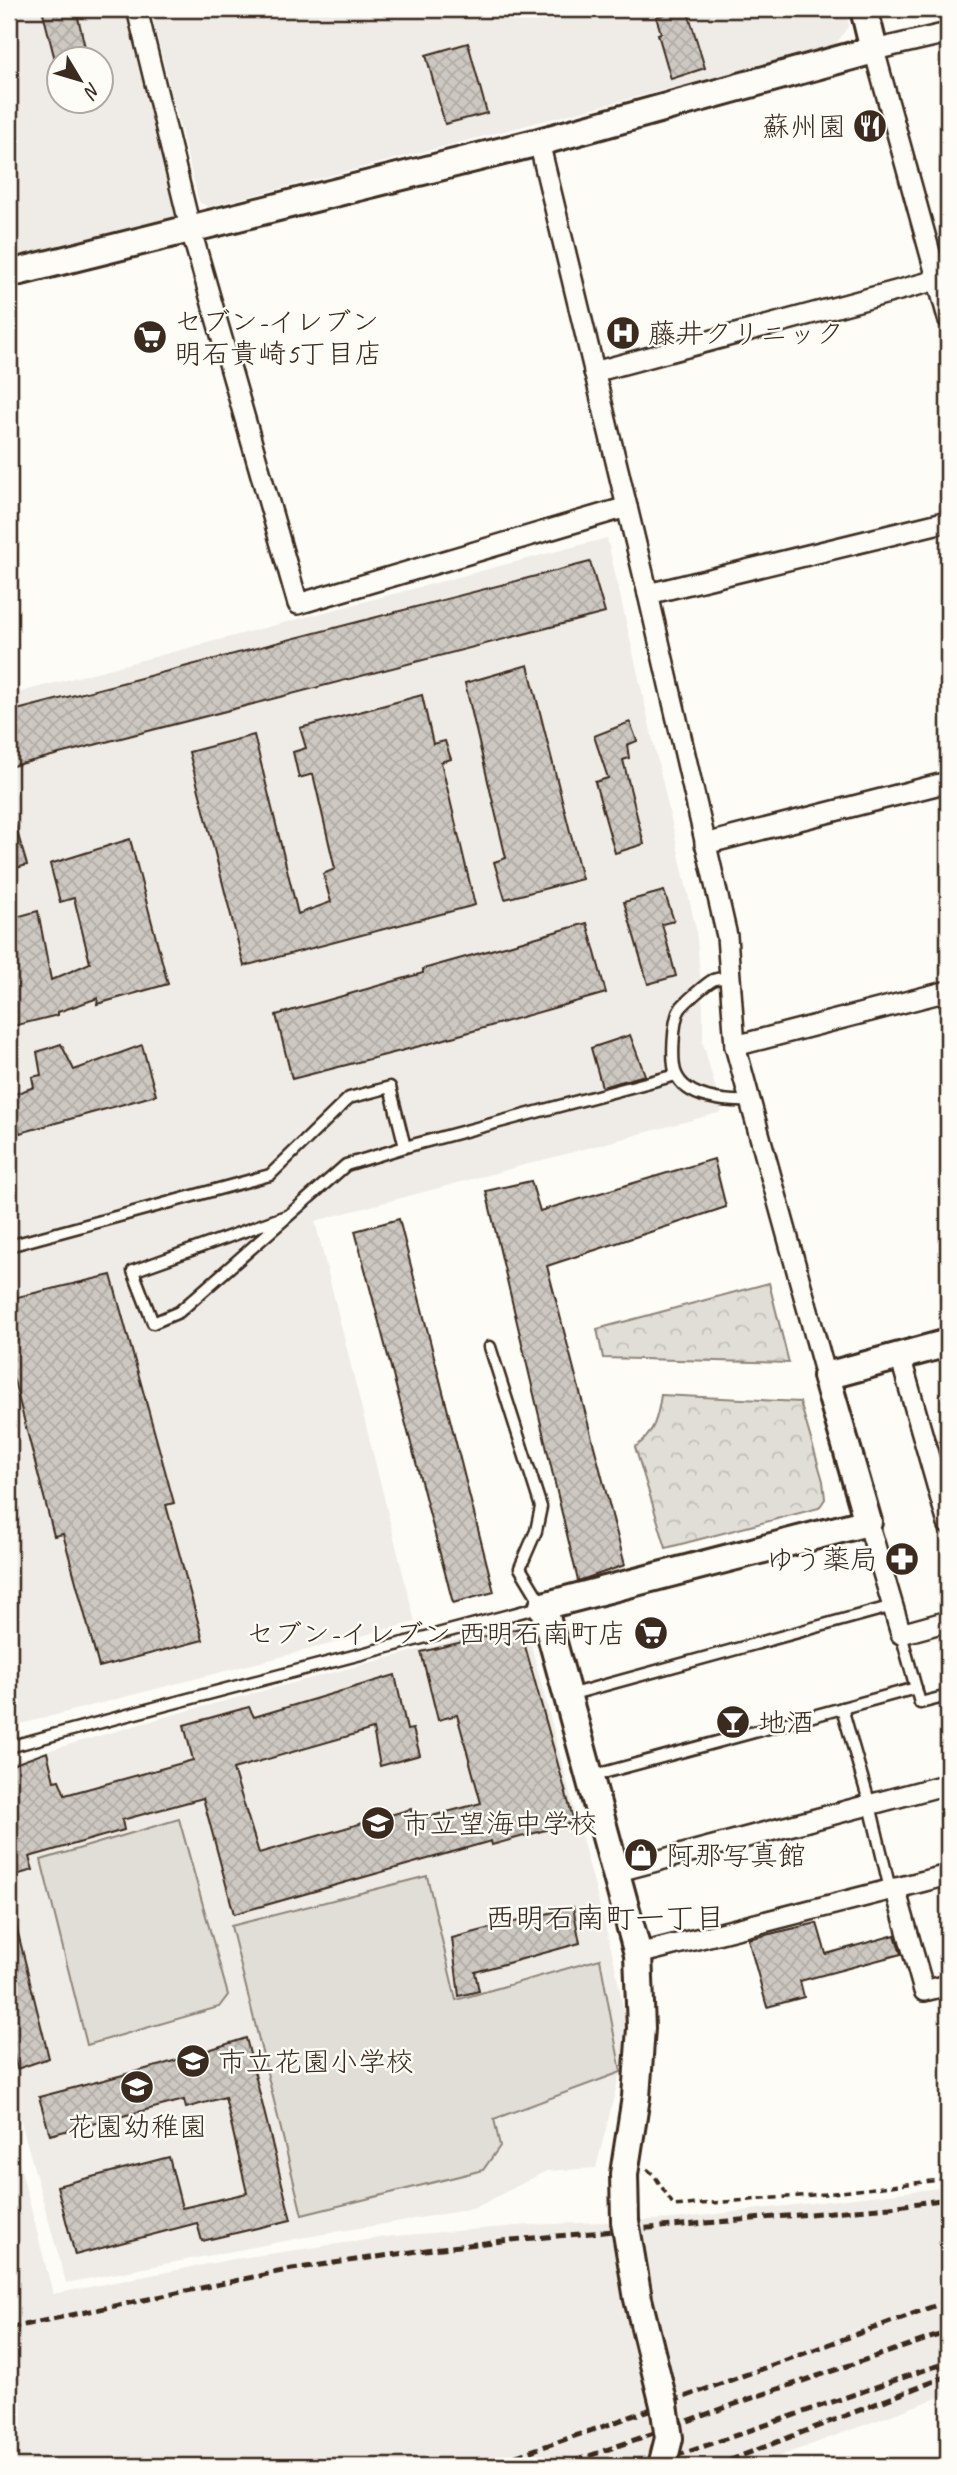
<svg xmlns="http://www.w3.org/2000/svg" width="957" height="2475" viewBox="0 0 957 2475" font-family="Caveat,'Klee One',sans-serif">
<defs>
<pattern id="park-crowns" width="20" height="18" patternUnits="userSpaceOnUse" patternTransform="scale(1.75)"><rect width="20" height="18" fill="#e1ded7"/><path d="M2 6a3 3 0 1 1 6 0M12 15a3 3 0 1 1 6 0" fill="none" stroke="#c2bfb8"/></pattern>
<pattern id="building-cross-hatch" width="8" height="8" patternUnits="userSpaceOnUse" patternTransform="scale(1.75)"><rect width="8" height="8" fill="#cdc8c2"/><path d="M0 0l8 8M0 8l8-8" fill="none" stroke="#b1aca6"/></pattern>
</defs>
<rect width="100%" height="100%" fill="#fdfcf7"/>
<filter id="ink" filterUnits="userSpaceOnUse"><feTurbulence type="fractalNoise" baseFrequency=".0143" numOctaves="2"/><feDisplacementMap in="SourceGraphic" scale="14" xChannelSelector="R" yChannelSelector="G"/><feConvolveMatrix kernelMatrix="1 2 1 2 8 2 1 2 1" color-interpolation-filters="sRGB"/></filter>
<g filter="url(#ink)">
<!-- built -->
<g fill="#efece7" fill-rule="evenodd">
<path d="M9,9H128L181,211L175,217L9,260ZM60,60H102V102H60Z"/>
<path d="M150,9H844L849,25L835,46L208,207L199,202Z"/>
<path d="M607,538L696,929L703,1008V1043L722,1112L315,1221L415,1622L9,1727V695Z"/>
<path d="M525,1622L613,1956L629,2037L596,2168L546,2171L473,2209L300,2238L66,2283L9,2079V1762L175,1714Z"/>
<path d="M9,2123L53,2294L234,2259L393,2236L529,2225L674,2219L948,2187V2394L753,2466H9Z"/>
</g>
<!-- park -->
<g fill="url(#park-crowns)" stroke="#8e847a" stroke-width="2">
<path d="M769,1283L789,1363L603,1358L597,1329Z"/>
<path d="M661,1395L800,1402L823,1481L825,1499L819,1508L666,1548L635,1447C654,1435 658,1416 661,1395Z"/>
</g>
<!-- garden -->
<g fill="#e1ded7" stroke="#8e847a" stroke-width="2">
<path d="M179,1819L228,1995L219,2007L87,2045L41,1860Z"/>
<path d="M427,1876L456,2000L600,1959L621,2072L494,2119L500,2146L483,2170L302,2215L231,1926Z"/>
</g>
<!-- building -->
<g fill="url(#building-cross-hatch)" stroke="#3b2a1e" stroke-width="2">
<path d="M42,9H76L88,60H55Z"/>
<path d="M684,9H687L705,68L671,79L658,34L661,33L656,17Z"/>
<path d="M468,43L487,113L445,124L426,55Z"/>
<path d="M590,562L605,613L9,767V712Z"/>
<path d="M528,665L582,879L505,899L494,862L506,858L465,683Z"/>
<path d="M422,695L433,744L445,741L451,759L441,762L475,905L244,966L189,752L254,735L298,914L331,902L323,874L335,869L313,774L299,778L293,752L306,748L300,728Z"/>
<path d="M630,722L637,741L627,745L629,758L623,760L644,844L615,853L595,782L608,778L594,736Z"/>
<path d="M13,818L27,865L9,870V819Z"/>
<path d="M130,839L168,984L97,1004L98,998L58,1012V1015L9,1027V919L38,911L51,980L90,963L74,898L60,902L50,864Z"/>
<path d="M664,891L674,921L662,924L676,976L648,984L624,902Z"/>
<path d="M587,923L606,993L424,1045L292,1079L276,1015L423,973V969Z"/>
<path d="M630,1035L645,1075L602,1087L591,1048Z"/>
<path d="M61,1044L74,1070L142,1045L156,1095L20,1133L9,1096L34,1087L32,1077L41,1075L37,1052Z"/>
<path d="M714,1159L726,1207L547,1266L625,1565L578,1581L486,1191L531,1181L540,1211Z"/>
<path d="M399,1219L494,1592L453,1603L355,1231Z"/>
<path d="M111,1275L174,1503L166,1505L203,1640L99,1667L63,1534L54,1536L9,1361V1299Z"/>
<path d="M520,1628L574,1822L492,1845L491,1841L234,1914L203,1798L122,1820L124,1830L29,1857L33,1870L9,1877V1766L47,1752L54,1781L59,1780L65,1795L193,1760L184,1725L249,1707L254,1717L395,1675L407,1730L413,1729L420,1755L380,1766L373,1729L233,1769L259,1853L411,1809L413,1821L481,1803L457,1715L438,1720L421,1652Z"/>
<path d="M573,1907L580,1943L475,1972L479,1991L459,1996L452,1938Z"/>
<path d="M9,1921H15L49,2058L17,2069L9,2034Z"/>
<path d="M817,1923L826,1954L895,1935L901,1954L800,1981L804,1997L767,2007L748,1939Z"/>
<path d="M246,2038L291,2220L202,2241L197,2223L75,2255L57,2186L169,2157L182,2208L247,2193L225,2097L186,2108L184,2100L50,2135L39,2097L161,2065Z"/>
</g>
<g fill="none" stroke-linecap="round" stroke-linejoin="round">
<!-- lane casing -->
<g stroke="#3b2a1e" stroke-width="15">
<g id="lane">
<path d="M729,977C725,978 718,978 713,980C707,983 684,1003 680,1009C673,1020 671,1062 676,1074C686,1099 727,1102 750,1101"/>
<path d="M289,1215L133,1271L153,1323L179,1312L346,1165L405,1147"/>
<path d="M9,1246L270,1175L349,1098L390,1087L405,1147L676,1075"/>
<path d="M901,1634L920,1703L948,1696"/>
<path d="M569,1695L893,1606"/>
<path d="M842,1708L870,1805L890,1889"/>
<path d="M9,1747C187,1698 365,1654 543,1606L520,1568L536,1531L541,1507L490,1347"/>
<path d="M592,1776L916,1688"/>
</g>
</g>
<!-- street casing -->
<g stroke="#3b2a1e" stroke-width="24">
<g id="street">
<path d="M137,9L190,227L298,604L627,507"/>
<path d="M948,33L874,50L948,318"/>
<path d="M539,142L648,594L727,936L735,1046L826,1376"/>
<path d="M594,372L948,277"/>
<path d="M648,594L948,521"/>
<path d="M705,844L948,782"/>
<path d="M735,1046L948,991"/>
<path d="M900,1356L948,1524"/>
<path d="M868,1522L901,1634L948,1621"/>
<path d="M615,1872L948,1784"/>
<path d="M895,1888L924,1991L948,1985"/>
<path d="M638,1954L948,1875"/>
</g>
</g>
<!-- secondary casing -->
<g stroke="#3b2a1e" stroke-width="32">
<g id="secondary">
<path d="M9,274L539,142L874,50L864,9"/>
<path d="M625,2221L624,2174L636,2097L641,2028L638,1954L543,1606L868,1522L826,1376L948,1343"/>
</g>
</g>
<!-- path -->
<path stroke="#3b2a1e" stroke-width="3.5" stroke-dasharray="7 5" stroke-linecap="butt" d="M647,2169L654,2175L674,2206L825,2194L948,2179"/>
<!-- lane -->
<use href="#lane" stroke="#fdfcf7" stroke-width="10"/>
<!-- street -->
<use href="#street" stroke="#fdfcf7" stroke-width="19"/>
<!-- secondary -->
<use href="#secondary" stroke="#fdfcf7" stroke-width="26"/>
<!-- rail -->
<g stroke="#3b2a1e" stroke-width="5" stroke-dasharray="10 5" stroke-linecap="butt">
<path d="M9,2328L292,2269L433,2249L511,2240L890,2207L948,2199"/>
<path d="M487,2466L613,2423L948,2301"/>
<path d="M561,2466L758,2396L948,2332"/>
<path d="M647,2466L948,2362"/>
<path d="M715,2466L948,2376"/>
</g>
<!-- secondary-bridge casing -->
<g stroke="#3b2a1e" stroke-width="32" stroke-linecap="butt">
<path id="secondary-bridge" d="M625,2221L638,2299L664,2405L669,2438L662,2466"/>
</g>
<!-- secondary-bridge -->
<use href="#secondary-bridge" stroke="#fdfcf7" stroke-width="26"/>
</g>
</g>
<!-- icons -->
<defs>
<g id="restaurant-disc" transform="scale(1.75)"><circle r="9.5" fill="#3b2a1e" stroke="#fdfcf7"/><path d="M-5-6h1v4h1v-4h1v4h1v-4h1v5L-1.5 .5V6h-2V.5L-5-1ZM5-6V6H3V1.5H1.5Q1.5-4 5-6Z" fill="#fff"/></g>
<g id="hospital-disc" transform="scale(1.75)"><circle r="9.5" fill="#3b2a1e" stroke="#fdfcf7"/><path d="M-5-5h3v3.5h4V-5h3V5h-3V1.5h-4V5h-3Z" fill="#fff"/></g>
<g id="supermarket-disc" transform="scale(1.75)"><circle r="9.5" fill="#3b2a1e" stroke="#fdfcf7"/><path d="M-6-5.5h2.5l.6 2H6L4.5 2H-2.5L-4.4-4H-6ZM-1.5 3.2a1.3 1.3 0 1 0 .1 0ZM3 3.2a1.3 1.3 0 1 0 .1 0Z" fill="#fff"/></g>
<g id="pharmacy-disc" transform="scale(1.75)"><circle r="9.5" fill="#3b2a1e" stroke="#fdfcf7"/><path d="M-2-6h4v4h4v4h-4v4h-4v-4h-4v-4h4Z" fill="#fff"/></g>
<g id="bar-disc" transform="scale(1.75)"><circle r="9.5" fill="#3b2a1e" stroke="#fdfcf7"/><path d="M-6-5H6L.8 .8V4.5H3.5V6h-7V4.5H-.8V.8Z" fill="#fff"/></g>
<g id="school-disc" transform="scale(1.75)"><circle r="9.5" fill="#3b2a1e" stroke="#fdfcf7"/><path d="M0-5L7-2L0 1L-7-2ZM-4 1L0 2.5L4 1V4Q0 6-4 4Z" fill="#fff"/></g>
<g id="shop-disc" transform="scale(1.75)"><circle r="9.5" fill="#3b2a1e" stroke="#fdfcf7"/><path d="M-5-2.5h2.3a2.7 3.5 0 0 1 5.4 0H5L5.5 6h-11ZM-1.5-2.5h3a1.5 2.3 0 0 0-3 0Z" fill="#fff"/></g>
</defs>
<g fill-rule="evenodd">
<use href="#restaurant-disc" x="870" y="126"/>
<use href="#hospital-disc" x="623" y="333"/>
<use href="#supermarket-disc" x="150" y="337"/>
<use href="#pharmacy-disc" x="902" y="1559"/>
<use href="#supermarket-disc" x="651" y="1633"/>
<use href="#bar-disc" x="733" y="1722"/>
<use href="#school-disc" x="378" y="1823"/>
<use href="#shop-disc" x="641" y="1855"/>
<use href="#school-disc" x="193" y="2061"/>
<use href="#school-disc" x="137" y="2087"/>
</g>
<g text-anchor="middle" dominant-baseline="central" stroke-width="5" stroke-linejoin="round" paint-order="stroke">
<!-- poi labels -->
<g font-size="28" fill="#3b2a1e" stroke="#fdfcf7" text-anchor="start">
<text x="846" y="126" text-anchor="end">蘇州園</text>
<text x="174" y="321">セブン-イレブン<tspan x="174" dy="32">明石貴崎5丁目店</tspan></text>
<text x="648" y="333">藤井クリニック</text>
<text x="878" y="1559" text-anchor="end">ゆう薬局</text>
<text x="626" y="1633" text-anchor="end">セブン-イレブン 西明石南町店</text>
<text x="758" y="1722">地酒</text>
<text x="402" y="1823">市立望海中学校</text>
<text x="666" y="1855">阿那写真館</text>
<text x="218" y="2061">市立花園小学校</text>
<text x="137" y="2126" text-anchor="middle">花園幼稚園</text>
</g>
<!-- neighbourhood labels -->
<g font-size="30" fill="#3b2a1e" stroke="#fdfcf7">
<text x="605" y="1918">西明石南町一丁目</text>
</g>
</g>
<!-- margin -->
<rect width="957" height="2475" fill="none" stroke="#fdfcf7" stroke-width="35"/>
<rect x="18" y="18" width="922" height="2440" fill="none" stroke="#3b2a1e" stroke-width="2.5" filter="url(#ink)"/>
<!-- north arrow -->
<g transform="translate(80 80) rotate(128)"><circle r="33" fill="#fdfcf7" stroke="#afa8a0" stroke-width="2"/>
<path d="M0-5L12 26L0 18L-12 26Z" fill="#3b2a1e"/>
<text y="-10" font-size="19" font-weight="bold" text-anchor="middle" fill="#3b2a1e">N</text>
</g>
</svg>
